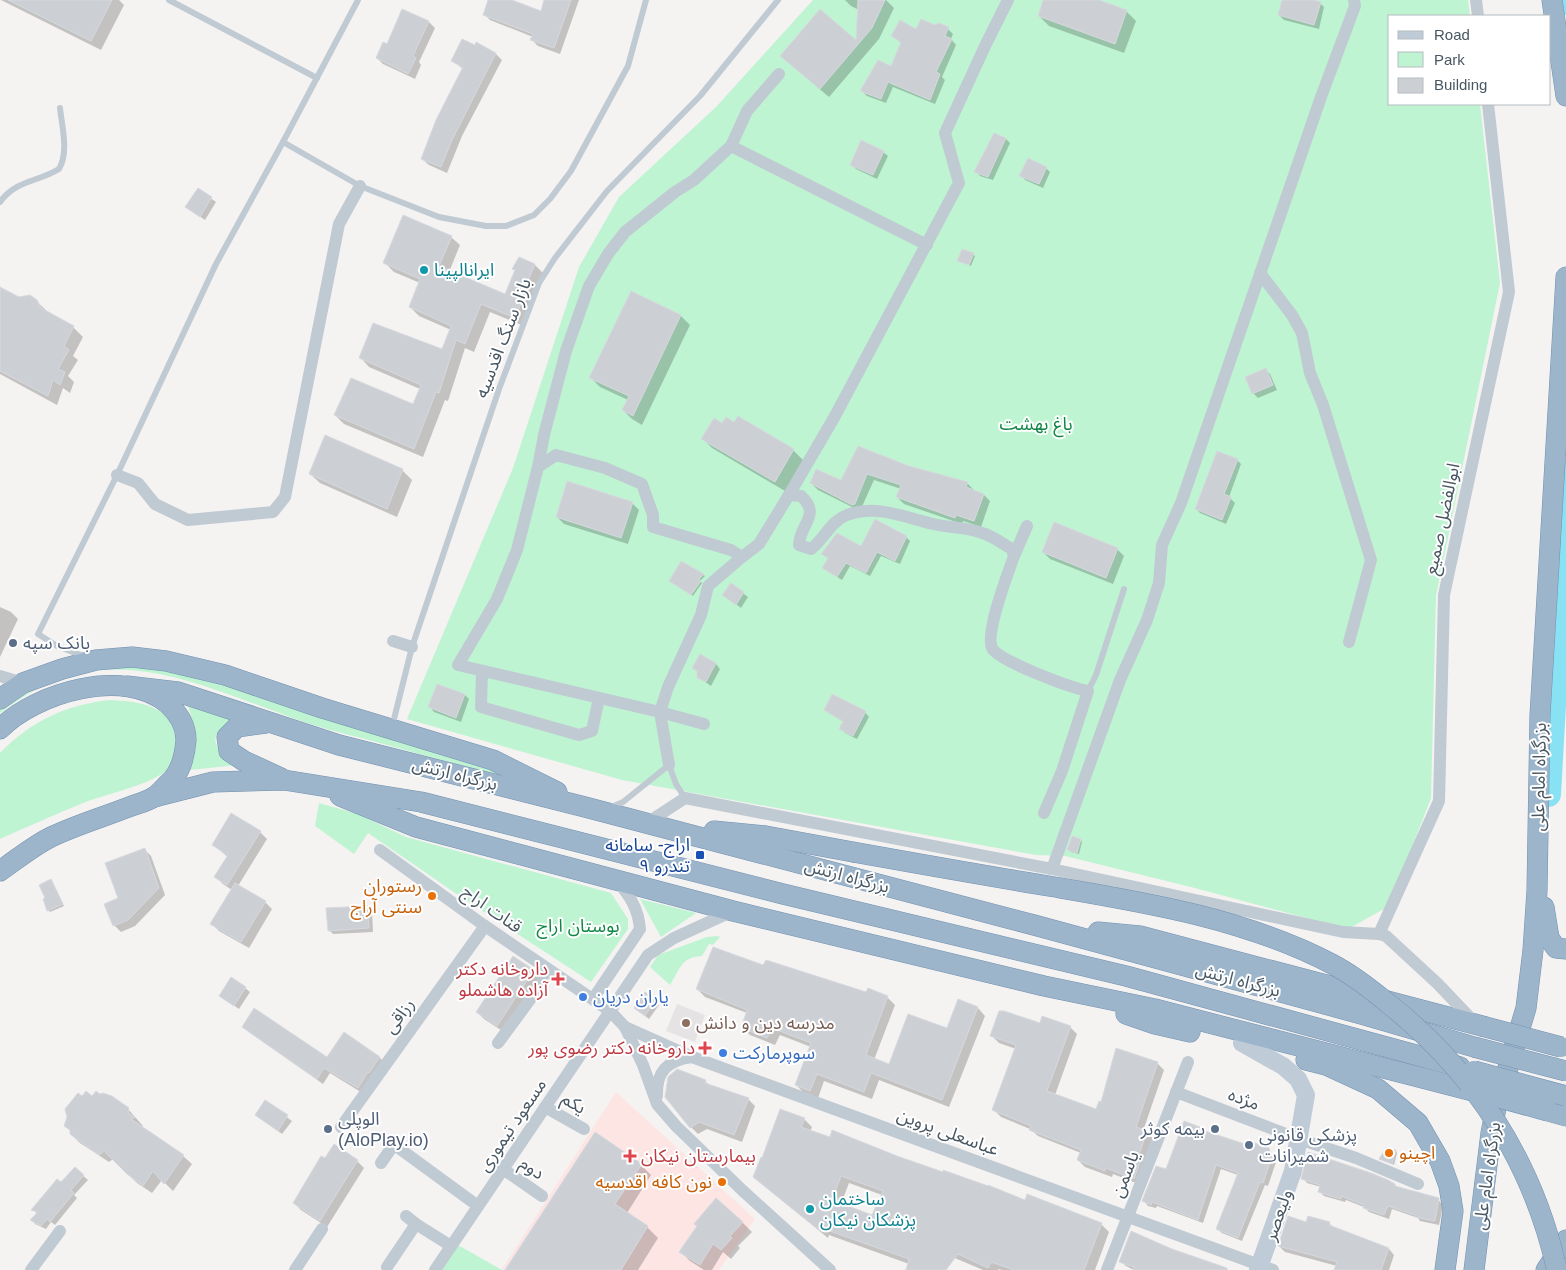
<svg xmlns="http://www.w3.org/2000/svg" width="1566" height="1270" viewBox="0 0 1566 1270" font-family="Helvetica,'Noto Sans Arabic',sans-serif">
<rect width="100%" height="100%" fill="#f5f2f2"/>
<!-- education -->
<path fill="#e6e3e4" d="M677,1004L705,1015L695,1042L666,1031Z"/>
<!-- medical -->
<path fill="#fde5e4" d="M616,1092L755,1219L719,1270H505L502,1269Z"/>
<!-- green -->
<g fill="#bff4d2">
<path d="M813,0H1468L1470,16H1390V104H1480L1500,283L1436,596L1431,798L1389,906L1348,929L1191,887L1065,856L1036,855L622,780L407,719L513,468L579,267L619,197L716,107Z"/>
<path d="M166,665L462,758L507,777C465,766 422,755 380,743C355,736 331,731 307,723C226,696 134,645 49,683C31,691 15,702 0,713V704L74,669Z"/>
<path d="M109,700C132,701 163,703 173,727C177,739 177,758 169,768C156,783 108,794 88,801C58,813 29,826 0,839V753C31,721 66,705 109,700Z"/>
<path d="M188,706L234,719C229,723 221,727 218,732C208,745 229,758 237,765L190,770C200,743 196,732 188,706Z"/>
<path d="M319,803L358,814L406,837L611,893L628,919V929L591,982L461,897L368,833L354,854L315,826Z"/>
<path d="M640,899L696,913L661,937Z"/>
<path d="M718,936L720,937L713,945L709,944L702,956C681,957 680,969 670,985L650,967L658,955L707,937Z"/>
<path d="M458,1245L502,1270H442Z"/>
</g>
<!-- shadow -->
<g fill="#0003" fill-rule="evenodd">
<path d="M1,0H119L124,5L101,50Z"/>
<path d="M489,0H509L541,12L546,0H579L560,54L538,46L532,40L533,37L490,20L484,14Z"/>
<path d="M845,0H886L894,8L879,39L829,97L791,65L858,42L859,10L851,6Z"/>
<path d="M1045,0H1096L1126,11L1136,21L1124,53L1049,26L1039,16Z"/>
<path d="M1283,0H1309L1320,3L1324,7L1319,29L1284,20L1279,15Z"/>
<path d="M403,11L429,22L435,28L419,62L421,65L415,79L383,64L377,58L387,45Z"/>
<path d="M935,26L948,29L953,34L951,39L956,45L942,77L945,80L935,104L893,87L886,103L867,96L862,91L892,68L902,44L893,36Z"/>
<path d="M476,44L496,54L502,60L462,136L447,173L429,165L422,159L463,69L453,61Z"/>
<path d="M994,134L1006,139L1010,143L993,180L980,176L976,171Z"/>
<path d="M883,152L888,156L877,179L856,169L851,164Z"/>
<path d="M1046,168L1050,172L1043,188L1025,180L1021,175Z"/>
<path d="M198,189L216,202L205,220L186,207Z"/>
<path d="M451,237L460,245L449,272L505,295L516,271L513,269L519,258L535,265L544,274L524,326L490,312L474,352L465,348L448,401L445,400L423,457L344,424L335,415L413,406L420,389L369,367L361,358L442,350L451,330L419,316L410,307L420,283L394,272L385,263Z"/>
<path d="M973,254L975,256L971,266L959,261Z"/>
<path d="M0,289L19,298L36,301L47,311L73,327L83,337L73,356L78,360L68,376L74,382L70,393L63,388L57,405L0,374Z"/>
<path d="M631,293L681,316L690,325L642,425L632,419L623,410L628,400L600,387L591,378Z"/>
<path d="M1266,370L1270,374L1277,390L1258,398L1253,393Z"/>
<path d="M738,418L793,450L803,460L785,491L712,448L703,439L723,425L735,424Z"/>
<path d="M858,448L909,467L967,483L974,490L973,491L984,495L990,501L981,527L963,521L962,524L904,504L897,497L901,489L874,480L860,511L818,490L811,483L841,482Z"/>
<path d="M1237,460L1241,464L1229,497L1235,503L1226,524L1200,513L1196,509Z"/>
<path d="M402,470L412,480L397,517L320,483L310,474Z"/>
<path d="M632,503L639,510L628,544L564,524L557,517Z"/>
<path d="M906,537L910,541L900,564L881,556L870,576L850,566L842,580L823,568L828,559L823,554L861,548Z"/>
<path d="M1117,549L1124,556L1113,584L1050,559L1043,552Z"/>
<path d="M703,575L705,576L700,581L702,583L693,596L670,581Z"/>
<path d="M731,584L748,597L741,608L724,595Z"/>
<path d="M0,607L11,612L18,619L0,657Z"/>
<path d="M700,656L716,664L720,669L711,686L698,677Z"/>
<path d="M438,685L465,695L469,699L461,722L434,712L430,707Z"/>
<path d="M825,710L865,712L869,717L857,739L845,733L841,728L844,722L830,714Z"/>
<path d="M260,832L267,839L238,886L265,902L272,909L249,948L219,931L212,924L232,890L223,884L216,877L228,857L213,845Z"/>
<path d="M1081,840L1082,842L1079,854L1071,852L1069,850Z"/>
<path d="M145,850L151,856L165,895L135,926L121,932L114,925L120,899Z"/>
<path d="M51,880L64,906L50,912L48,910L47,899Z"/>
<path d="M367,907L372,912L373,932L333,934L329,930Z"/>
<path d="M764,967L867,994L887,997L895,1005L874,1060L890,1065L948,1030L978,1008L985,1016L949,1107L879,1080L872,1099L824,1081L818,1098L804,1093L796,1085L811,1047L780,1035L775,1045L750,1035L742,1027L747,1013L705,997L697,989Z"/>
<path d="M533,971L540,978L504,1032L484,1019L477,1012Z"/>
<path d="M245,988L250,992L239,1009L220,996Z"/>
<path d="M655,1000L659,1005L649,1019L635,1008Z"/>
<path d="M1041,1025L1070,1027L1077,1034L1055,1095L1097,1111L1157,1063L1164,1070L1143,1131L1154,1139L1141,1185L1113,1174L1112,1177L1085,1167L1078,1160L1081,1153L1038,1136L1030,1129L1001,1117L994,1110L1016,1049L999,1043L992,1036Z"/>
<path d="M243,1027L327,1059L345,1034L380,1058L386,1064L364,1094L330,1073L323,1084L250,1033Z"/>
<path d="M678,1071L706,1082L710,1086L748,1099L755,1106L742,1142L707,1129L698,1134L691,1127L666,1097Z"/>
<path d="M82,1097H92L128,1109L143,1126L140,1127L183,1156L192,1164L173,1191L162,1180L152,1193L137,1183L113,1159L109,1162L80,1143L71,1134V1131L65,1125Z"/>
<path d="M265,1101L292,1121L282,1134L256,1115Z"/>
<path d="M804,1119L812,1127L810,1132L897,1158L1026,1202L1101,1224L1109,1232L1095,1270H1002L999,1269L998,1270H983L910,1239L946,1270H907L909,1264L829,1235L828,1238L763,1185V1159ZM849,1183L882,1195L873,1216L841,1204Z"/>
<path d="M1205,1130L1208,1133L1251,1148L1268,1149L1273,1154L1276,1162L1268,1186L1265,1185L1242,1241L1222,1233L1217,1229L1238,1175L1221,1169L1203,1223L1157,1206L1156,1208L1148,1206L1144,1201L1167,1171Z"/>
<path d="M1396,1151L1397,1153L1394,1165L1381,1159Z"/>
<path d="M357,1161L364,1168L327,1227L301,1210L294,1203Z"/>
<path d="M641,1165L651,1175L627,1213L647,1227L658,1238L638,1270H513Z"/>
<path d="M75,1169L88,1180L74,1195L77,1198L55,1225L51,1222L46,1229L35,1224L32,1220L37,1214L33,1209L61,1184Z"/>
<path d="M1303,1178L1395,1185L1397,1188L1438,1199L1443,1206L1439,1225L1420,1221L1418,1218L1392,1209L1389,1219L1369,1212L1364,1207L1346,1200L1345,1202L1324,1196L1320,1192L1321,1187L1307,1183Z"/>
<path d="M742,1222L752,1232L738,1246L740,1248L731,1259L723,1252L712,1270H704L690,1261L680,1251L699,1226Z"/>
<path d="M1329,1223L1335,1229L1389,1249L1394,1255L1389,1270H1335L1337,1266L1285,1252L1279,1246L1307,1224Z"/>
<path d="M1185,1255L1227,1270H1134L1126,1266L1120,1261Z"/>
</g>
<g fill="none" stroke-linecap="round" stroke-linejoin="round">
<!-- river -->
<g stroke="#89e2f4" stroke-width="26">
<path d="M1566,0V2"/>
<path d="M1548,794L1566,473"/>
</g>
</g>
<!-- building -->
<g fill="#ccd0d5" stroke="#d6d9de" fill-rule="evenodd">
<path d="M8,0H112L91,41Z"/>
<path d="M488,0H512L541,11L544,0H571L554,48L530,40L533,34L483,15Z"/>
<path d="M858,0H885L872,28L820,89L780,56L820,9L856,40Z"/>
<path d="M1043,0H1099L1127,10L1115,44L1038,16Z"/>
<path d="M1282,0H1314L1321,2L1314,25L1278,15Z"/>
<path d="M402,9L429,21L413,56L416,58L408,74L376,58L383,42L387,44Z"/>
<path d="M921,19L935,25L939,23L949,27L945,36L952,39L936,72L940,74L930,100L888,82L881,99L860,91L878,60L891,66L901,42L891,36L900,20L916,29Z"/>
<path d="M462,39L475,45L476,42L496,53L452,140L441,167L421,159L436,120L463,67L451,61Z"/>
<path d="M994,133L1006,138L988,177L974,172Z"/>
<path d="M861,140L884,151L873,175L850,165Z"/>
<path d="M1028,158L1047,167L1039,184L1019,176Z"/>
<path d="M198,188L212,197L200,217L185,207Z"/>
<path d="M403,215L452,236L439,266L505,294L515,270L512,269L519,257L535,264L528,281L530,282L515,318L481,304L465,344L456,340L439,393L436,392L414,449L334,415L351,378L413,404L421,385L359,358L373,323L442,349L451,326L409,307L420,279L383,263Z"/>
<path d="M962,249L974,253L969,265L957,261Z"/>
<path d="M0,287L19,297L30,295L37,300L41,308L74,326L64,346L69,350L58,369L65,372L60,385L53,380L48,396L0,371Z"/>
<path d="M631,291L681,315L633,416L622,410L629,396L589,378Z"/>
<path d="M1266,368L1273,385L1252,394L1245,377Z"/>
<path d="M738,416L794,449L775,482L701,439L714,418L722,423L726,417L734,422Z"/>
<path d="M325,435L403,469L387,509L309,474Z"/>
<path d="M858,446L909,466L968,482L966,487L984,494L974,521L956,515L955,518L896,497L901,485L867,474L855,504L852,505L810,483L816,469L841,480Z"/>
<path d="M1217,451L1238,459L1224,494L1231,497L1222,520L1195,509Z"/>
<path d="M567,481L633,502L621,538L556,517Z"/>
<path d="M875,519L907,536L895,561L877,552L866,573L846,563L837,577L822,568L828,558L821,554L837,533L861,546Z"/>
<path d="M1054,522L1118,548L1106,578L1042,552Z"/>
<path d="M681,561L704,574L699,579L701,581L691,595L669,581Z"/>
<path d="M731,583L744,592L736,605L722,595Z"/>
<path d="M700,654L716,663L706,682L697,678V671L692,668Z"/>
<path d="M437,684L465,694L456,718L428,707Z"/>
<path d="M832,694L866,711L853,736L839,729L843,721L824,710Z"/>
<path d="M231,813L261,831L227,885L214,877L228,855L212,845Z"/>
<path d="M1072,836L1081,839L1077,853L1067,850Z"/>
<path d="M145,848L159,888L128,920L113,926L104,904L118,898L105,863Z"/>
<path d="M51,879L63,904L47,911L43,899L45,898L39,885Z"/>
<path d="M235,883L266,901L241,942L210,924Z"/>
<path d="M368,906L369,928L328,931L326,908Z"/>
<path d="M713,947L763,965L766,960L866,992L868,988L888,996L866,1055L889,1064L908,1014L947,1028L958,999L978,1007L942,1100L871,1073L864,1092L817,1074L810,1091L795,1085L811,1043L772,1028L767,1038L741,1028L747,1010L696,989Z"/>
<path d="M513,956L534,970L497,1026L476,1012Z"/>
<path d="M231,977L246,987L234,1006L219,996Z"/>
<path d="M645,992L656,999L645,1016L634,1008Z"/>
<path d="M254,1008L327,1057L344,1032L380,1057L369,1073L368,1072L358,1088L324,1068L317,1079L242,1027Z"/>
<path d="M999,1011H1004L1040,1023L1042,1016L1071,1026L1047,1091L1096,1109L1099,1101L1101,1102L1116,1048L1158,1062L1136,1127L1147,1131L1138,1158L1141,1160L1134,1179L1106,1168L1105,1171L1077,1160L1081,1150L1029,1130L1031,1126L992,1110L1016,1045L990,1036Z"/>
<path d="M677,1069L706,1080L705,1083L749,1098L734,1135L699,1122L690,1128L665,1097L668,1077Z"/>
<path d="M86,1091L92,1096L96,1091L100,1094L103,1093L112,1096L129,1108L128,1113L135,1117L131,1119L184,1155L164,1184L153,1171L143,1186L127,1174L104,1151L99,1155L70,1134V1130L64,1126L67,1117L65,1109L78,1093L82,1096Z"/>
<path d="M265,1100L288,1115L278,1131L255,1115Z"/>
<path d="M780,1109L805,1118L801,1127L830,1137L832,1130L897,1156L943,1172V1170L988,1186V1185L1025,1200L1027,1194L1102,1223L1084,1270H1014L991,1262L988,1268L958,1254L946,1270H906L909,1259L821,1228L820,1231L753,1177L761,1157L762,1158ZM841,1176L883,1191L872,1215L832,1200Z"/>
<path d="M1184,1121L1205,1129V1131L1251,1146L1252,1142L1269,1148L1272,1157L1263,1183L1260,1182L1238,1238L1216,1229L1238,1173L1216,1165L1198,1220L1152,1202L1151,1205L1142,1201L1156,1166L1166,1169Z"/>
<path d="M595,1132L642,1164L615,1204L648,1226L621,1270H505Z"/>
<path d="M334,1144L358,1160L320,1221L293,1203L321,1156L325,1158Z"/>
<path d="M1386,1148L1396,1150L1392,1164L1379,1159Z"/>
<path d="M1308,1152L1371,1173L1388,1180L1395,1184V1186L1439,1198L1435,1221L1415,1217V1215L1388,1206L1384,1215L1363,1208L1364,1205L1341,1196V1199L1318,1192L1320,1185L1301,1179Z"/>
<path d="M75,1167L84,1175L71,1190L74,1193L50,1222L47,1219L41,1226L30,1220L38,1212L31,1210L57,1179L61,1182Z"/>
<path d="M716,1198L743,1222L730,1236L732,1238L721,1250L713,1244L700,1265L679,1252L697,1226L694,1224Z"/>
<path d="M1288,1216L1306,1222L1308,1216L1330,1222L1329,1225L1389,1248L1381,1270H1334L1337,1262L1278,1246Z"/>
<path d="M1131,1231L1172,1249L1227,1268V1270H1133L1134,1267L1119,1262Z"/>
</g>
<g fill="none" stroke-linecap="round" stroke-linejoin="round">
<!-- trunk casing -->
<g stroke="#7292b0" stroke-width="21">
<g id="trunk">
<path d="M1552,0L1566,96"/>
<path d="M127,686L178,692L339,745L585,807L1034,925L1365,1015L1474,1047"/>
<path d="M0,699L23,683L62,669L96,660L132,657L166,661L225,675L322,708L493,760L557,792"/>
<path d="M266,723L237,727L227,737L229,751L244,761L281,778"/>
<path d="M0,729C35,693 125,666 168,704C178,713 186,725 186,740C185,754 182,768 173,779C167,784 160,793 154,797C146,802 137,804 129,807C103,817 76,825 51,837C33,846 16,860 0,871"/>
<path d="M340,796L416,827L733,911L1044,986L1155,1009L1469,1090"/>
<path d="M154,797L213,782L284,780L421,802L783,894L1126,976L1460,1067"/>
<path d="M714,831L766,836L853,852"/>
<path d="M1544,907L1549,938L1556,948L1566,949"/>
<path d="M1098,932L1140,936L1482,1026"/>
<path d="M1126,1014L1155,1024L1190,1032"/>
<path d="M1306,1060L1326,1065L1378,1089L1418,1123L1440,1161L1449,1186L1453,1211L1445,1270"/>
<path d="M1548,1111L1566,1116"/>
<path d="M1474,1270L1491,1133L1496,1108L1526,1008L1533,950L1537,891L1540,715L1566,277"/>
<path d="M1546,1270L1566,1240"/>
</g>
</g>
<!-- service -->
<g stroke="#c0cad3" stroke-width="6">
<path d="M169,0L317,78"/>
<path d="M283,142L360,186L439,217L486,226H506L534,215L550,199L571,171L628,66L646,0"/>
<path d="M0,202C16,180 38,182 59,169C69,152 62,127 60,108"/>
<path d="M86,657L57,646L38,634L117,475L216,264L283,142L358,0"/>
<path d="M1088,691L1096,675L1124,589"/>
<path d="M392,727L412,647L499,389L539,283L555,258L607,191L700,96L778,0"/>
<path d="M609,808L623,802L669,765L676,784L685,798"/>
</g>
<!-- minor -->
<g stroke="#c0cad3" stroke-width="12">
<path d="M1476,0L1478,16"/>
<path d="M731,146L927,245"/>
<path d="M1260,273L1292,315L1302,333L1310,373L1323,405L1371,560L1349,642"/>
<path d="M538,467L544,435L566,351L589,286L608,254L625,232L675,192L694,180L731,146L747,111L779,74"/>
<path d="M117,475L138,483L155,504L188,520L273,512L285,497L339,224L360,186"/>
<path d="M789,495L835,416L959,183L945,133L986,44L1008,0"/>
<path d="M1014,556L1027,526"/>
<path d="M393,641L412,647"/>
<path d="M482,671L481,707L579,735L592,731L599,698"/>
<path d="M0,676L23,683"/>
<path d="M704,724L660,712L668,687L701,615L708,586L742,557"/>
<path d="M669,765L660,712L458,665L497,599L517,550L538,467L556,455L605,468L642,484L653,515V527L731,550L742,557L759,544L789,495L801,496C822,515 799,525 799,545L811,549C824,539 831,521 847,515C876,504 904,517 933,524C950,528 968,527 985,534C994,537 1003,544 1012,549L1014,556C1008,573 985,633 992,648C998,661 1072,688 1088,691L1062,771L1044,813"/>
<path d="M647,823L685,798L1052,869L1343,932L1379,934L1386,936L1438,984L1474,1022"/>
<path d="M380,850L485,926L610,1011L625,1027L643,1065L657,1104L676,1126L742,1190L830,1270"/>
<path d="M1052,869L1120,680L1147,620L1159,583L1162,545L1181,503L1321,97L1355,6L1354,0"/>
<path d="M1379,934L1439,801L1444,595L1509,292L1488,104"/>
<path d="M593,999L640,929C638,907 630,897 617,880"/>
<path d="M625,1027L692,1057L1273,1270"/>
<path d="M498,1043L551,971"/>
<path d="M1176,1092L1299,1139L1356,1158L1418,1184"/>
<path d="M657,1096C656,1071 668,1060 692,1057"/>
<path d="M545,1107L584,1129"/>
<path d="M341,1127L485,926"/>
<path d="M381,1163L392,1147L396,1146L478,1206"/>
<path d="M503,1169L542,1196"/>
<path d="M406,1216L416,1224L451,1246"/>
<path d="M387,1267L416,1224"/>
<path d="M31,1270L60,1231"/>
<path d="M295,1270L322,1229"/>
<path d="M435,1270L648,955L674,938L733,911"/>
<path d="M1107,1270L1188,1062"/>
</g>
<!-- secondary -->
<path stroke="#bfccd7" stroke-width="18" d="M1242,1043L1283,1066L1298,1079L1306,1095L1293,1171L1258,1270"/>
<!-- trunk -->
<use href="#trunk" stroke="#9cb5cb" stroke-width="20"/>
<!-- trunk-bridge casing -->
<g stroke="#7292b0" stroke-width="21" stroke-linecap="butt">
<g id="trunk-bridge">
<path d="M853,852C920,864 987,876 1055,887C1149,903 1246,919 1332,964C1353,975 1372,990 1390,1005C1476,1074 1533,1163 1557,1270"/>
<path d="M1482,1026L1561,1047"/>
<path d="M1474,1047L1566,1071"/>
<path d="M1474,1071L1566,1096"/>
<path d="M1471,1090L1548,1111"/>
</g>
</g>
<!-- trunk-bridge -->
<use href="#trunk-bridge" stroke="#9cb5cb" stroke-width="20"/>
</g>
<!-- markers -->
<g fill="#0f9aa8" stroke="#fff" stroke-width="2">
<circle cx="424" cy="270" r="5"/>
<circle cx="810" cy="1209" r="5"/>
</g>
<g fill="#5c6f8a" stroke="#fff" stroke-width="2">
<circle cx="13" cy="643" r="5"/>
<circle cx="328" cy="1129" r="5"/>
<circle cx="1215" cy="1129" r="5"/>
<circle cx="1249" cy="1145" r="5"/>
</g>
<rect fill="#1a4fb4" stroke="#fff" stroke-width="2" x="695" y="850" width="10" height="10" rx="2.5"/>
<g fill="#e8710a" stroke="#fff" stroke-width="2">
<circle cx="432" cy="896" r="5"/>
<circle cx="1389" cy="1153" r="5"/>
<circle cx="722" cy="1182" r="5"/>
</g>
<g fill="#e0444e" stroke="#fff" stroke-width="2">
<path d="M555.5 971.5h5v5h5v5h-5v5h-5v-5h-5v-5h5z"/>
<path d="M702.5 1040.5h5v5h5v5h-5v5h-5v-5h-5v-5h5z"/>
<path d="M627.5 1148.5h5v5h5v5h-5v5h-5v-5h-5v-5h5z"/>
</g>
<g fill="#3f7fe0" stroke="#fff" stroke-width="2">
<circle cx="583" cy="997" r="5"/>
<circle cx="723" cy="1053" r="5"/>
</g>
<circle fill="#8d6e63" stroke="#fff" stroke-width="2" cx="686" cy="1023" r="5"/>
<g text-anchor="middle" dominant-baseline="central" stroke-width="4" stroke-linejoin="round" paint-order="stroke">
<!-- culture labels -->
<g font-size="18" fill="#0d838f" stroke="#fff" text-anchor="start">
<text x="434" y="270">ایرانالپینا</text>
<text x="820" y="1199">ساختمان<tspan x="820" dy="21">پزشکان نیکان</tspan></text>
</g>
<!-- street labels -->
<g font-size="18" fill="#485762" stroke="#fff">
<text transform="translate(503 338) rotate(-69)">بازار سنگ اقدسیه</text>
<text transform="translate(1442 519) rotate(-78)">ابوالفضل صمیع</text>
<text transform="translate(455 774) rotate(14)">بزرگراه ارتش</text>
<text transform="translate(1539 777) rotate(-89)">بزرگراه امام علی</text>
<text transform="translate(847 876) rotate(15)">بزرگراه ارتش</text>
<text transform="translate(492 909) rotate(35)">قنات اراج</text>
<text transform="translate(1238 980) rotate(15)">بزرگراه ارتش</text>
<text transform="translate(399 1016) rotate(-54)">رزاقی</text>
<text transform="translate(1244 1099) rotate(21)">مژده</text>
<text transform="translate(574 1103) rotate(31)">یکم</text>
<text transform="translate(512 1125) rotate(-56)">مسعود تیموری</text>
<text transform="translate(948 1132) rotate(20)">عباسعلی پروین</text>
<text transform="translate(532 1168) rotate(34)">دوم</text>
<text transform="translate(1125 1174) rotate(-69)">یاسمن</text>
<text transform="translate(1487 1176) rotate(-82)">بزرگراه امام علی</text>
<text transform="translate(1278 1215) rotate(-71)">ولیعصر</text>
</g>
<!-- park labels -->
<g font-size="18" fill="#108646" stroke="#fff">
<text x="1036" y="424">باغ بهشت</text>
<text x="578" y="926">بوستان اراج</text>
</g>
<!-- service labels -->
<g font-size="18" fill="#4e5e75" stroke="#fff" text-anchor="start">
<text x="23" y="643">بانک سپه</text>
<text x="338" y="1119">الوپلی<tspan x="338" dy="21">(AloPlay.io)</tspan></text>
<text x="1205" y="1129" text-anchor="end">بیمه کوثر</text>
<text x="1259" y="1135">پزشکی قانونی<tspan x="1259" dy="21">شمیرانات</tspan></text>
</g>
<!-- transit labels -->
<g font-size="18" fill="#164399" stroke="#fff" text-anchor="end">
<text x="690" y="845">اراج- سامانه<tspan x="690" dy="21">۹ تندرو</tspan></text>
</g>
<!-- food labels -->
<g font-size="18" fill="#c56008" stroke="#fff" text-anchor="end">
<text x="422" y="886">رستوران<tspan x="422" dy="21">سنتی آراج</tspan></text>
<text x="1399" y="1153" text-anchor="start">اچینو</text>
<text x="712" y="1182">نون کافه اقدسیه</text>
</g>
<!-- health labels -->
<g font-size="18" fill="#be3a42" stroke="#fff" text-anchor="end">
<text x="548" y="969">داروخانه دکتر<tspan x="548" dy="21">آزاده هاشملو</tspan></text>
<text x="695" y="1048">داروخانه دکتر رضوی پور</text>
<text x="641" y="1156" text-anchor="start">بیمارستان نیکان</text>
</g>
<!-- shop labels -->
<g font-size="18" fill="#366cbe" stroke="#fff" text-anchor="start">
<text x="593" y="997">یاران دریان</text>
<text x="733" y="1053">سوپرمارکت</text>
</g>
<!-- education labels -->
<g font-size="18" fill="#785e54" stroke="#fff" text-anchor="start">
<text x="696" y="1023">مدرسه دین و دانش</text>
</g>
</g>
<!-- legend -->
<rect x="1388" y="15" width="162" height="90" fill="#ffffff" stroke="#b6bcc0"/>
<rect x="1398" y="31" width="25" height="8" fill="#bfccd7" stroke="#b6bcc0"/>
<text x="1434" y="40" font-size="15" fill="#485762">Road</text>
<rect x="1398" y="52" width="25" height="15" fill="#bff4d2" stroke="#b6bcc0"/>
<text x="1434" y="65" font-size="15" fill="#485762">Park</text>
<rect x="1398" y="78" width="25" height="15" fill="#ccd0d5" stroke="#b6bcc0"/>
<text x="1434" y="90" font-size="15" fill="#485762">Building</text>
</svg>
